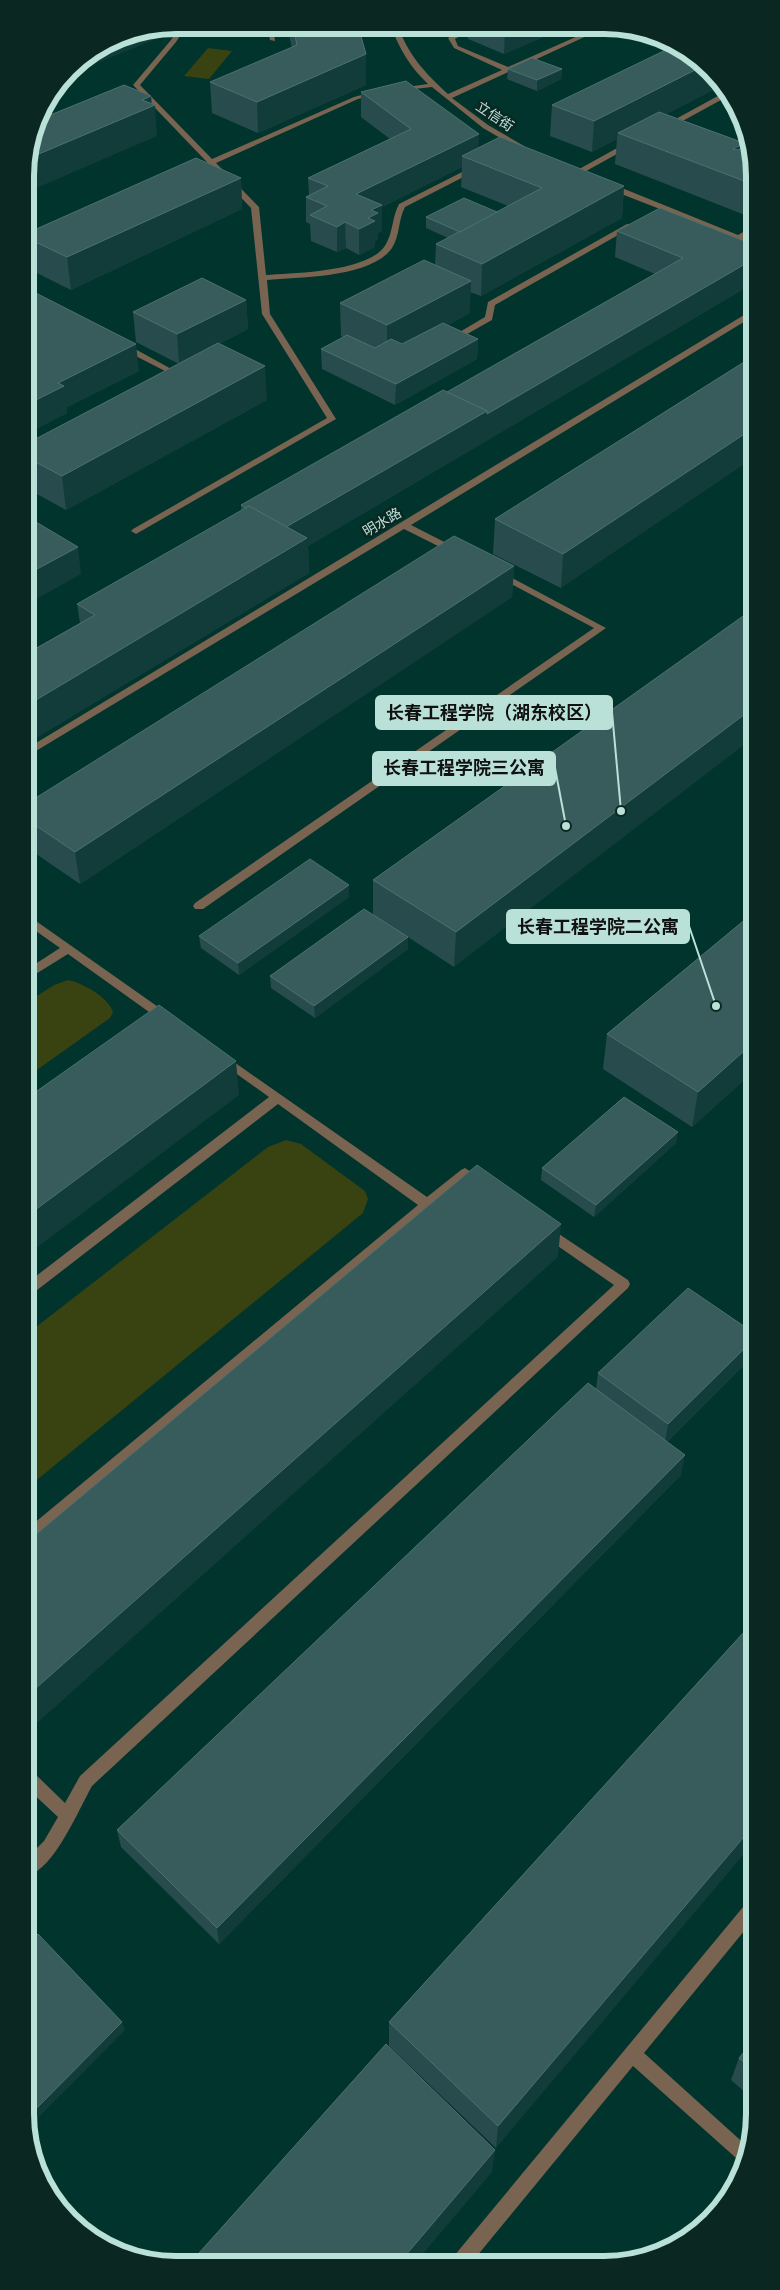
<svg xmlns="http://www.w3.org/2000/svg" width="780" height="2290" viewBox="0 0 780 2290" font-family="'Space Grotesk','Noto Sans SC',sans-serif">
<rect width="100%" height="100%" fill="#00342c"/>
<!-- green -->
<g fill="#394211">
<path d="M217,25L261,26L264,35L239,36L217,28Z"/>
<path d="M208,48L232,51L209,79L184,76Z"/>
<path d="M68,980C83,983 108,997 113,1012L110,1018L103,1023L27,1077L26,1003L54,985Z"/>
<path d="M286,1140L301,1144L365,1191L368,1199L363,1213L27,1488V1334L268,1147Z"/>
</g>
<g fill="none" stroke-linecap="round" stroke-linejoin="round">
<!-- minor -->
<g fill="#796351" fill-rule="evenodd">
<path d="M181,25H187L176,42L140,85L212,159L354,97L376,91L380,93L358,99L216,163L259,207L266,275C294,273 371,272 386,244C393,232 392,217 399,204L474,166L481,168L405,207C398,220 400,236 392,248C371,278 300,277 267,280L270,314L336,419L136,534L131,531L133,529L327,418L262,314L251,208L133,85L171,40Z"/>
<path d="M267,26H273L275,41L270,40Z"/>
<path d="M391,26H398C408,55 426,74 448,94L502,70L454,48L448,38L467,27H475L455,39L458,46L508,67L596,28H604L452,98L488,125L524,146V150H521L483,128L432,87L397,91L395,90L399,88L428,84C411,68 399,49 391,26Z"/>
<path d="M727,91L730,95L668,129L661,127Z"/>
<path d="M628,142L635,144L579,175L572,173Z"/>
<path d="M606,184H612L738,235L752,227V232L744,237L752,240V245L606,188Z"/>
<path d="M627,224L634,226L495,305L492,320L453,342L446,340L485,317L488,302Z"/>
<path d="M749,312H752V317L411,525L458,549V553H452L404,529L26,757V749Z"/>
<path d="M120,344H126L175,371L163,379H157V375L165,371L120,348Z"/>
<path d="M499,571L606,628L203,909H195L193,906L195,903L594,628L496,576V572Z"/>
<path d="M26,914L171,1016L173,1019L171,1022H163L68,954L26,980V970L60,948L26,924Z"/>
<path d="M224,1055L427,1197L461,1170L465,1168L483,1180L485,1183L483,1186L479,1188L465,1180L32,1543L27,1544V1529L418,1205L278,1104L32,1294L27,1295V1283L269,1097L220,1062L218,1059L220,1056Z"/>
<path d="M547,1226L628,1280L630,1284L628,1288L92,1786C78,1811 55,1867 28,1876V1857L44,1841L58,1817L27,1788V1770L33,1772L65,1803L80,1776L614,1285L542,1235L541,1231L542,1227Z"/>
<path d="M754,1899V1919L644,2053L749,2148L745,2166L633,2066L472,2262H451L454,2256L748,1901Z"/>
</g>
</g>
<!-- wall -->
<g fill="#284c4d">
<path d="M287,26H358L366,85L258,133L212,113L210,82L292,48Z"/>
<path d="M468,27L564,28L504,54L468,39Z"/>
<path d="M508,69H562L561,79L537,91L507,79Z"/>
<path d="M710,69L723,85L666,114L744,143V147L749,145V139L752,146V215L750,217L615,164L617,139L592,152L550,136L552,105Z"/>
<path d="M361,92L479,147L624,186L622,218L481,296L470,292V313L448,325L478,339L477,359L395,405L322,369L321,349L343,337L341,336L340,303L435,265L436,244L448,238L426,228V217L497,212L508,206L461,187L462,167L382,207V231L378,233V239L375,241V247L359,255L346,248L337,252L311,241L310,224L306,222V197L309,195L308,178L390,139L361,117Z"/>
<path d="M241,178L242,209L71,290L27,268L25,253V234Z"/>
<path d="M617,231L752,284L308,546L309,573L26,744V654L80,623L77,604L241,511V505L447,392L655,274L615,257Z"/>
<path d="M26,288L139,371L67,407V413L32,431L26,428Z"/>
<path d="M246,300L248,329L219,344L267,400L66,510L26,488V444L179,364L136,342L133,312Z"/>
<path d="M752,357L561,588L493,554L495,519Z"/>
<path d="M514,566L512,597L80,884L26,847V804Z"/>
<path d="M753,609L454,967L385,922L408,937V949L315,1018L271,988L270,976L373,914V880Z"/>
<path d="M349,885V897L239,975L201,948L199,936Z"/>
<path d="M753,913V1072L692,1127L603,1069L607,1034Z"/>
<path d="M676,1143L594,1217L541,1180L542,1168Z"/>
<path d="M753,1356L667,1442L681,1475L219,1944L121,1847L117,1830L596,1389L598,1373Z"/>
<path d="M754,1621L496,2148L389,2046V2022Z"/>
<path d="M755,2039V2101L731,2080L739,2058Z"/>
</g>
<!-- shaded-wall -->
<g fill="#113c3a">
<path d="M165,27L166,35L67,75L76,63L119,36Z"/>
<path d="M505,27L564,28L504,54Z"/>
<path d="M366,54V85L258,133L257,102Z"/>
<path d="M705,65L710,69L723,85L624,135L618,133L617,139L592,152L594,121Z"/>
<path d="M562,69L561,79L537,91V80Z"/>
<path d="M151,96L152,106L155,105L157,136L25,193V166L27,159L142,100Z"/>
<path d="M479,134L478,159L462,156V167L382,207V231L378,233V239L375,241V247L359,255V229L356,194Z"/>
<path d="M744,143L740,174L733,149Z"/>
<path d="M241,178L242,209L71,290L67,257Z"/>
<path d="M624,186L622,218L481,296L482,264Z"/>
<path d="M752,198V215L750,217Z"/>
<path d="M345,222L346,248L337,252V227Z"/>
<path d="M752,260V284L308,546L309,573L26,744V706L284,528L487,411Z"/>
<path d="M471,281L470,313L387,358V325Z"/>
<path d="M246,300L248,329L179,364L177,334Z"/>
<path d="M478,339L477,359L395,405L396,384Z"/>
<path d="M136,344L139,371L67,407V413L32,431L28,404L58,383Z"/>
<path d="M265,366L267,400L66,510L62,476Z"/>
<path d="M752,429V459L561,588L563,554Z"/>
<path d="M78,547L81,574L26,605V575Z"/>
<path d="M514,566L512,597L80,884L75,852Z"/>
<path d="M753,708V738L454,967L456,932Z"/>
<path d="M349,885V897L239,975L238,963Z"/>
<path d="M28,910L34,945L26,950V911Z"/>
<path d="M408,937V949L315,1018L314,1006Z"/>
<path d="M753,1043V1072L692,1127L698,1092Z"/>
<path d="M236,1061L239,1095L27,1255V1216Z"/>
<path d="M678,1132L676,1143L594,1217L596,1205Z"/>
<path d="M561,1224L558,1257L27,1732V1696Z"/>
<path d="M754,1339V1352L753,1356L665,1444L668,1424Z"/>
<path d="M685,1455L681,1475L219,1944L217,1928Z"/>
<path d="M754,1825V1842L496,2148L498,2126Z"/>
<path d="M122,2022L125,2030L28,2128V2117Z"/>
<path d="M495,2150L492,2172L416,2262H400Z"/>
</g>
<!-- building -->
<g fill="#385c5c" stroke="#4c716f">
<path d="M293,26H358L366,54L257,102L210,82L297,45Z"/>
<path d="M676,45L705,65L594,121L552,105Z"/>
<path d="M532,58L562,69L537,80L508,69Z"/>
<path d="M406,81L479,134L356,194L382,205L371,210L378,213L368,218L375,221L359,229L345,222L337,227L310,215L327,206L306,197L328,186L308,178L411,129L361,92Z"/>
<path d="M124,85L151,96L142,100L155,105L27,159L38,120Z"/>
<path d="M659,112L744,143L733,149L738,150L751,143L752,146V184L618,133Z"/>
<path d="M500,137L624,186L482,264L436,244L542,188L462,156Z"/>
<path d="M196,158L241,178L67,257L25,237V234Z"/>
<path d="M464,198L497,212L460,232L426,217Z"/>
<path d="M660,208L752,244V260L487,414V411L447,392L683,258L617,231Z"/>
<path d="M424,260L471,281L387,325L340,303Z"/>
<path d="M202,278L246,300L177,334L133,312Z"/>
<path d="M26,288L136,344L58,383L64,386L28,404L26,403Z"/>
<path d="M443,323L478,339L396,384L321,349L347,335L375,348L391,339L402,344Z"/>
<path d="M218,343L265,366L62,476L26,457V444Z"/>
<path d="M752,357V429L563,554L495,519Z"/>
<path d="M443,390L487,411L286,527L249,506L246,508L241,505Z"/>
<path d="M249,506L307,538L26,706V654L95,615L77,604Z"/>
<path d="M26,516L78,547L26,575Z"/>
<path d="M454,536L514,566L75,852L26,819V804Z"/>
<path d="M753,609V708L456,932L373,880Z"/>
<path d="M310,859L349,885L238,963L199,936Z"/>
<path d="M364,909L408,937L314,1006L270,976Z"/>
<path d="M753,913V1043L698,1092L607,1034Z"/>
<path d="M159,1005L236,1061L27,1216V1098Z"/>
<path d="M624,1097L678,1132L596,1205L542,1168Z"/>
<path d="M477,1165L561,1224L27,1696V1542Z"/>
<path d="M688,1288L754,1333V1339L668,1424L598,1373Z"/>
<path d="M588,1383L685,1455L217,1928L117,1830Z"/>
<path d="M754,1621V1825L498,2126L389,2022Z"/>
<path d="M38,1934L122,2022L28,2117V1944Z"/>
<path d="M755,2039V2072L739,2058Z"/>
<path d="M386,2044L495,2150L400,2262H191Z"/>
</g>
<g text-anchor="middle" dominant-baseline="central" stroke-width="5" stroke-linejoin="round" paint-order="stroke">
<!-- far-street labels -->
<g font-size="14" fill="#b9e1d7" stroke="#0b2722">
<text transform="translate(495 116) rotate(34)">立信街</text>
<text transform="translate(382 522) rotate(-31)">明水路</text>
</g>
</g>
<!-- crop -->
<path d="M0 0H780V2290H0ZM176 34H604A142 142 0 0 1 746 176V2114A142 142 0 0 1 604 2256H176A142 142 0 0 1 34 2114V176A142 142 0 0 1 176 34Z" fill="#0b2722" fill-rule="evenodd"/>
<path fill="none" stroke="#b9e1d7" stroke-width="6" d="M176 34H604A142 142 0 0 1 746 176V2114A142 142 0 0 1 604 2256H176A142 142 0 0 1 34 2114V176A142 142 0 0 1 176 34Z"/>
<!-- callouts -->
<path fill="none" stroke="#b9e1d7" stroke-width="2" d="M621 811L612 712M566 826L555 768M716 1006L689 926"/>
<g fill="#b9e1d7" stroke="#0b2722" stroke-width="2">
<circle cx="621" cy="811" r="5"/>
<circle cx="566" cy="826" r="5"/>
<circle cx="716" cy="1006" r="5"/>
</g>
<g fill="#b9e1d7" stroke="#b9e1d7" stroke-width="2">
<rect x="376" y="696" width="236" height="33" rx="5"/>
<rect x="373" y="752" width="182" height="33" rx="5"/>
<rect x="507" y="910" width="182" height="33" rx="5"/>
</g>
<g font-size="18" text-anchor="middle" font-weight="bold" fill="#111">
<text x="494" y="719">长春工程学院（湖东校区）</text>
<text x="464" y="774">长春工程学院三公寓</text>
<text x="598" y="933">长春工程学院二公寓</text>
</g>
</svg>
